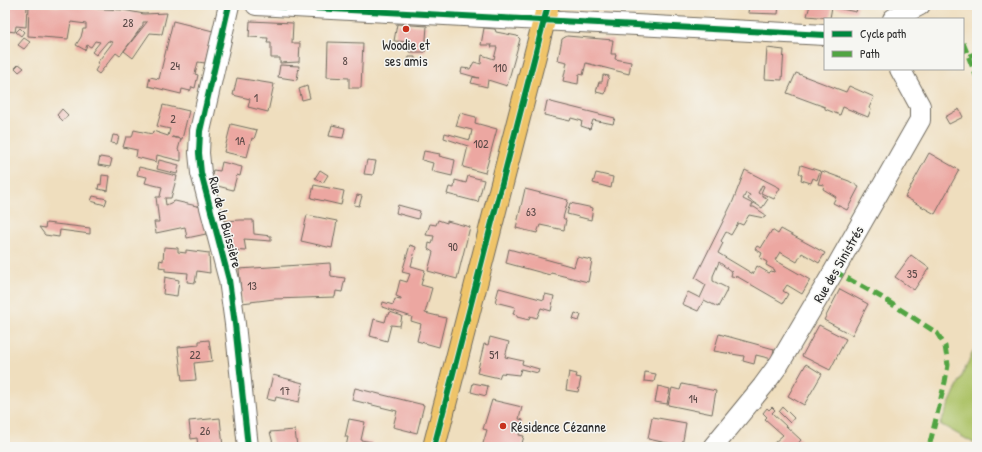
<svg xmlns="http://www.w3.org/2000/svg" width="982" height="452" font-family="'Patrick Hand',sans-serif">
	<style>
		.green { fill: #adc368; stroke: #6c774a }
		.building { fill: #eca7a1 }
		.lines { fill: none; stroke-linecap: round; stroke-linejoin: round }
		.minor-casing { stroke: #706a5e; stroke-width: 22 }
		.major-casing { stroke: #706a5e; stroke-width: 24 }
		.minor { stroke: #fff; stroke-width: 20 }
		.major { stroke: #efc469; stroke-width: 22 }
		.quiet { stroke: #51a443; stroke-width: 5; stroke-dasharray: 10 5; stroke-linecap: butt }
		.cycleway-casing { stroke: #f6f6f2; stroke-width: 8 }
		.cycleway { stroke: #00873e; stroke-width: 6 }
		.poi-dot { fill: #c8321e; stroke: #f6f6f2; stroke-width: 1.5 }
		.labels { text-anchor: middle; dominant-baseline: central; stroke-width: 3; stroke-linejoin: round; paint-order: stroke }
		.number-label { font-size: 12px; fill: #5b4a48 }
		.poi-label { font-size: 14px; fill: #2b2b2b; stroke: #f6f6f2 }
		.street-label { font-size: 14px; fill: #2b2b2b; stroke: #f6f6f2 }
	</style>
	<rect width="100%" height="100%" fill="#f6f6f2"/>
	<filter id="ink" filterUnits="userSpaceOnUse"><feTurbulence type="fractalNoise" baseFrequency=".025" numOctaves="2"/><feDisplacementMap in="SourceGraphic" scale="8" xChannelSelector="R" yChannelSelector="G"/><feConvolveMatrix kernelMatrix="1 2 1 2 8 2 1 2 1" color-interpolation-filters="sRGB"/></filter>
	<filter id="wash" filterUnits="userSpaceOnUse"><feTurbulence type="fractalNoise" baseFrequency=".012" numOctaves="4" result="noise"/><feDisplacementMap in="SourceGraphic" scale="16" xChannelSelector="R" yChannelSelector="G"/><feGaussianBlur stdDeviation="0.9" result="paint"/><feColorMatrix in="noise" values="0 0 0 0 0 0 0 0 0 0 0 0 0 0 0 0 0 1.4 0 .05"/><feComposite in="paint" operator="in"/></filter>
	<g filter="url(#wash)">
		<rect width="100%" height="100%" fill="#efdebe"/>
		<path class="green" d="M977,343V445L940,424Z"/>
		<g id="blocks">
			<g class="building">
				<path d="M5,5H27L26,27L16,26L15,32L8,31V35L5,37Z"/>
				<path d="M29,5L123,10L144,14L167,13L162,34L150,33L133,58L124,51L147,22H143V25L120,56L116,53L99,74L95,71L99,64L97,63L113,42L108,41L96,55L92,52L100,42L95,41L91,47L87,45L85,50L76,45L81,37L83,29H86V24L71,22L68,39L28,36Z"/>
				<path d="M484,5H525L521,9Z"/>
				<path d="M659,5H671V9L659,7Z"/>
				<path d="M749,5H779L778,14L748,13Z"/>
				<path d="M810,5H858L856,12L832,7L830,18L807,16Z"/>
				<path d="M173,21L213,31L205,63L198,62L195,74L198,75L195,88L192,87L190,91L182,89L181,94L148,86L150,77L159,79Z"/>
				<path d="M250,21L293,23L292,43H300L299,62L280,63V58H271V43H267L268,38L249,37Z"/>
				<path d="M397,24L427,26L425,52H409V45H412V42L394,41Z"/>
				<path d="M20,28L24,32L21,36L16,32Z"/>
				<path d="M484,28L495,29L496,32L517,36L520,39L507,86L488,80L487,87L471,83L473,77L479,78L461,73L462,68L470,69L474,62L481,64L482,55L494,59L497,47H491L492,45H481Z"/>
				<path d="M567,36L613,40L611,54H616L615,59L631,62L629,74L586,63L583,75L579,74L578,84L563,81L567,62L558,60L562,39Z"/>
				<path d="M24,38L30,42L24,49L18,45Z"/>
				<path d="M328,42L363,43L361,88H349V78L327,77Z"/>
				<path d="M767,48L784,50L782,80L765,79Z"/>
				<path d="M409,57H415L414,66H407Z"/>
				<path d="M19,64L24,68L19,72L15,68Z"/>
				<path d="M280,65L299,66L297,80L278,77Z"/>
				<path d="M796,73L846,92L849,86L874,97L869,108L871,109L868,117L843,107L840,115L825,109V107L787,93Z"/>
				<path d="M603,75L609,76L605,94L596,92L599,82H602Z"/>
				<path d="M237,78L274,84L268,112L248,107L250,99L233,95Z"/>
				<path d="M307,86L310,98L302,100L299,89Z"/>
				<path d="M547,101L615,118L613,124L593,120L590,129L581,126L582,121L571,118L570,121L544,115Z"/>
				<path d="M163,105L189,111L182,139L172,137L181,139L178,150L181,152V161L157,155L156,162L136,157L137,150L123,147L126,137H132L134,130L152,134L153,131L168,136L170,129L157,126Z"/>
				<path d="M62,109L68,115L63,121L57,115Z"/>
				<path d="M959,109L963,117L949,124L945,117Z"/>
				<path d="M460,113L476,117L475,123L497,129L485,173L463,167L468,146L444,138L445,133L470,140L472,130L456,126Z"/>
				<path d="M231,124L257,130L254,139L252,138L247,157L224,152Z"/>
				<path d="M332,125L345,128L343,138L329,136Z"/>
				<path d="M113,135L119,136L117,144L111,143Z"/>
				<path d="M424,151L440,154L439,156L455,160L452,176L431,171L433,163L422,160Z"/>
				<path d="M929,153L959,170L935,214L905,197Z"/>
				<path d="M100,157L112,159L110,167L98,165Z"/>
				<path d="M159,160L179,165L177,174L157,169Z"/>
				<path d="M367,160L376,161L373,175L364,174Z"/>
				<path d="M222,162L242,167L240,176L237,175L233,190L210,184L213,170L220,171Z"/>
				<path d="M801,165L820,171L817,180L813,178L811,183L801,180L802,175L799,173Z"/>
				<path d="M139,167L177,176L171,198H165L166,205L175,201L201,207L206,234L187,238L185,227L156,233L154,222H159L156,197H160L162,187L145,183L147,177L137,175Z"/>
				<path d="M320,170L328,175L323,183L315,178Z"/>
				<path d="M745,170L780,188L774,199L761,193L764,186L762,185L758,193L768,199L762,208L748,199L750,195L746,193L743,199L753,204L751,207H754L766,215L764,218L749,215L743,225L738,223L731,235L726,232L721,241L723,243L718,253L753,274L757,266L769,273L771,271L774,272L775,270L766,265L767,262L760,258L762,253L755,249L757,246L761,248L772,230L778,234L781,229L825,253L819,263L802,253L797,262L780,252L775,260L810,280L802,294L787,285L783,291L788,294L783,303L738,277L731,276L732,272L719,262L713,276V281L727,288L726,292L718,307L704,300L698,311L682,304L688,292L700,298L706,285L695,278L733,201Z"/>
				<path d="M822,171L849,181L859,187L847,210L833,203L836,197L823,189L824,185L818,184Z"/>
				<path d="M596,173L613,177L611,188L593,183Z"/>
				<path d="M102,175L110,176L108,191L98,189L99,184L101,185Z"/>
				<path d="M468,176L484,180L478,202L447,194L449,187L454,188L455,180L466,183Z"/>
				<path d="M314,185L344,191L341,205L311,198Z"/>
				<path d="M525,189L568,200L563,218L566,220L564,230L540,225L537,233L516,228Z"/>
				<path d="M357,195L362,196L359,206L354,205Z"/>
				<path d="M93,196L107,199L105,205L91,201Z"/>
				<path d="M570,203L593,208L591,220L567,214Z"/>
				<path d="M398,205L420,211L418,219L396,213Z"/>
				<path d="M307,215L337,221L332,248L301,241Z"/>
				<path d="M240,220H253L254,234L271,236V241L244,239L246,251L231,250L225,221Z"/>
				<path d="M438,220L447,223V221L470,227L457,279L428,271L433,252L428,249L429,243L432,244L434,236L426,235L430,224L436,225Z"/>
				<path d="M46,223L90,228V234L60,230L59,237L45,235L39,227L45,228Z"/>
				<path d="M410,245L416,247L411,266L425,270L421,285L432,288L425,313L446,318L439,347L417,341L421,324L411,321L412,317L382,307L383,302L393,305L395,299L401,300V298L396,296L400,280L407,282L410,274L402,272Z"/>
				<path d="M164,247L178,248V252L186,253V250L209,253L210,273L197,271L195,283L187,282L188,273L165,271V268L159,267L160,260L163,261Z"/>
				<path d="M509,249L574,267L577,257L592,260L588,282L551,273L550,275L506,263Z"/>
				<path d="M911,255L929,268L914,290L895,277Z"/>
				<path d="M330,263L331,276L345,278L342,292L336,291L335,297L274,299L242,303L239,269Z"/>
				<path d="M165,277L179,280L177,296L163,294Z"/>
				<path d="M499,288L544,300L545,294L554,296L551,311L541,308L537,318L530,316L529,320L517,317V315L513,314L515,307L495,302Z"/>
				<path d="M840,289L868,304L852,335L824,320Z"/>
				<path d="M390,312L402,316L400,326L391,325L387,341L370,336L374,319L385,322L387,315H389Z"/>
				<path d="M575,313L581,315L579,321L573,319Z"/>
				<path d="M819,325L846,339L830,370L802,356Z"/>
				<path d="M719,334L774,349L772,359L756,355L754,364L743,361L744,356L714,351Z"/>
				<path d="M490,337L509,342L505,357L523,361L522,364L539,369L538,373L521,369L519,375L501,373L499,378L477,373L484,344L488,345Z"/>
				<path d="M209,340L212,361L194,363L196,380L182,381L178,347L199,345V341Z"/>
				<path d="M806,364L822,374L804,405L788,396Z"/>
				<path d="M569,372L577,374L576,377L581,378L578,392L566,390Z"/>
				<path d="M645,372L656,374L654,382L644,381Z"/>
				<path d="M273,375L303,383L299,402L276,397L275,401L267,399Z"/>
				<path d="M473,383L488,386L486,396L471,392Z"/>
				<path d="M682,384L716,391L712,414L668,405L672,388L680,390Z"/>
				<path d="M658,386L670,389L667,404L655,402Z"/>
				<path d="M355,388L424,405L417,433L393,427L397,411L352,400Z"/>
				<path d="M492,400L522,407L519,419L523,420L519,435L524,436L521,447H482L487,430L483,429Z"/>
				<path d="M772,407L775,410L772,413L801,440L795,447L791,445L789,447H778L774,443L783,435L765,419L767,417L763,413L767,408L769,410Z"/>
				<path d="M783,407L794,418L790,423L779,412Z"/>
				<path d="M652,417L686,423L682,446L648,439Z"/>
				<path d="M220,418L223,447H198L197,438L191,439L189,421Z"/>
				<path d="M349,419L365,422L361,440L372,442L371,447H346L348,437H345Z"/>
				<path d="M295,430L297,447H274L270,432Z"/>
			</g>
		</g>
	</g>
	<g filter="url(#ink)">
		<use href="#blocks" fill-opacity="0" stroke="#706a5e" stroke-width="1"/>
		<g class="lines">
			<g class="minor-casing">
				<g id="minor">
					<path d="M229,5L200,131L199,153L201,173L229,280L235,324L248,447"/>
					<path d="M256,5L825,35"/>
					<path d="M893,19L920,5"/>
					<path d="M713,447L763,386L779,364L834,271L920,120V106L900,69"/>
				</g>
			</g>
			<g class="major-casing">
				<path id="major" d="M434,447L548,5"/>
			</g>
			<use href="#minor" class="minor"/>
			<use href="#major" class="major"/>
			<g class="quiet">
				<path d="M963,43L977,78"/>
				<path d="M969,56L977,53"/>
				<path d="M834,271L881,297L937,333L945,346L948,365L945,382L929,447"/>
			</g>
			<g class="cycleway-casing">
				<g id="cycleway">
					<path d="M229,5L200,131L199,153L201,173L229,280L235,324L248,447"/>
					<path d="M256,5L825,35"/>
					<path d="M434,447L548,5"/>
				</g>
			</g>
			<use href="#cycleway" class="cycleway"/>
		</g>
	</g>
	<g class="poi-dot">
		<circle cx="406" cy="29" r="4"/>
		<circle cx="503" cy="426" r="4"/>
	</g>
	<g class="labels">
		<g class="number-label">
			<text x="128" y="22">28</text>
			<text x="345" y="60">8</text>
			<text x="175" y="65">24</text>
			<text x="500" y="67">110</text>
			<text x="256" y="97">1</text>
			<text x="173" y="118">2</text>
			<text x="240" y="140">1A</text>
			<text x="481" y="143">102</text>
			<text x="531" y="211">63</text>
			<text x="453" y="246">90</text>
			<text x="912" y="273">35</text>
			<text x="252" y="285">13</text>
			<text x="195" y="354">22</text>
			<text x="494" y="354">51</text>
			<text x="285" y="390">17</text>
			<text x="693" y="398">14</text>
			<text x="205" y="430">26</text>
		</g>
		<g class="poi-label">
			<text x="406" y="44">Woodie et<tspan x="406" dy="16">ses amis</tspan></text>
			<text x="511" y="426" text-anchor="start">Résidence Cézanne</text>
		</g>
		<g class="street-label">
			<text transform="translate(226 222) rotate(75)">Rue de la Buissière</text>
			<text transform="translate(838 264) rotate(-60)">Rue des Sinistrés</text>
		</g>
	</g>
	<rect width="982" height="452" fill="none" stroke="#f6f6f2" stroke-width="20"/>
	<rect x="824" y="18" width="140" height="52" fill="#f6f6f2" stroke="#a5a5a2"/>
	<rect x="832" y="31" width="20" height="6" fill="#00873e" stroke="#a5a5a2"/>
	<text x="860" y="38" font-size="12" fill="#2b2b2b">Cycle path</text>
	<rect x="832" y="51" width="20" height="6" fill="#51a443" stroke="#a5a5a2"/>
	<text x="860" y="58" font-size="12" fill="#2b2b2b">Path</text>
</svg>
